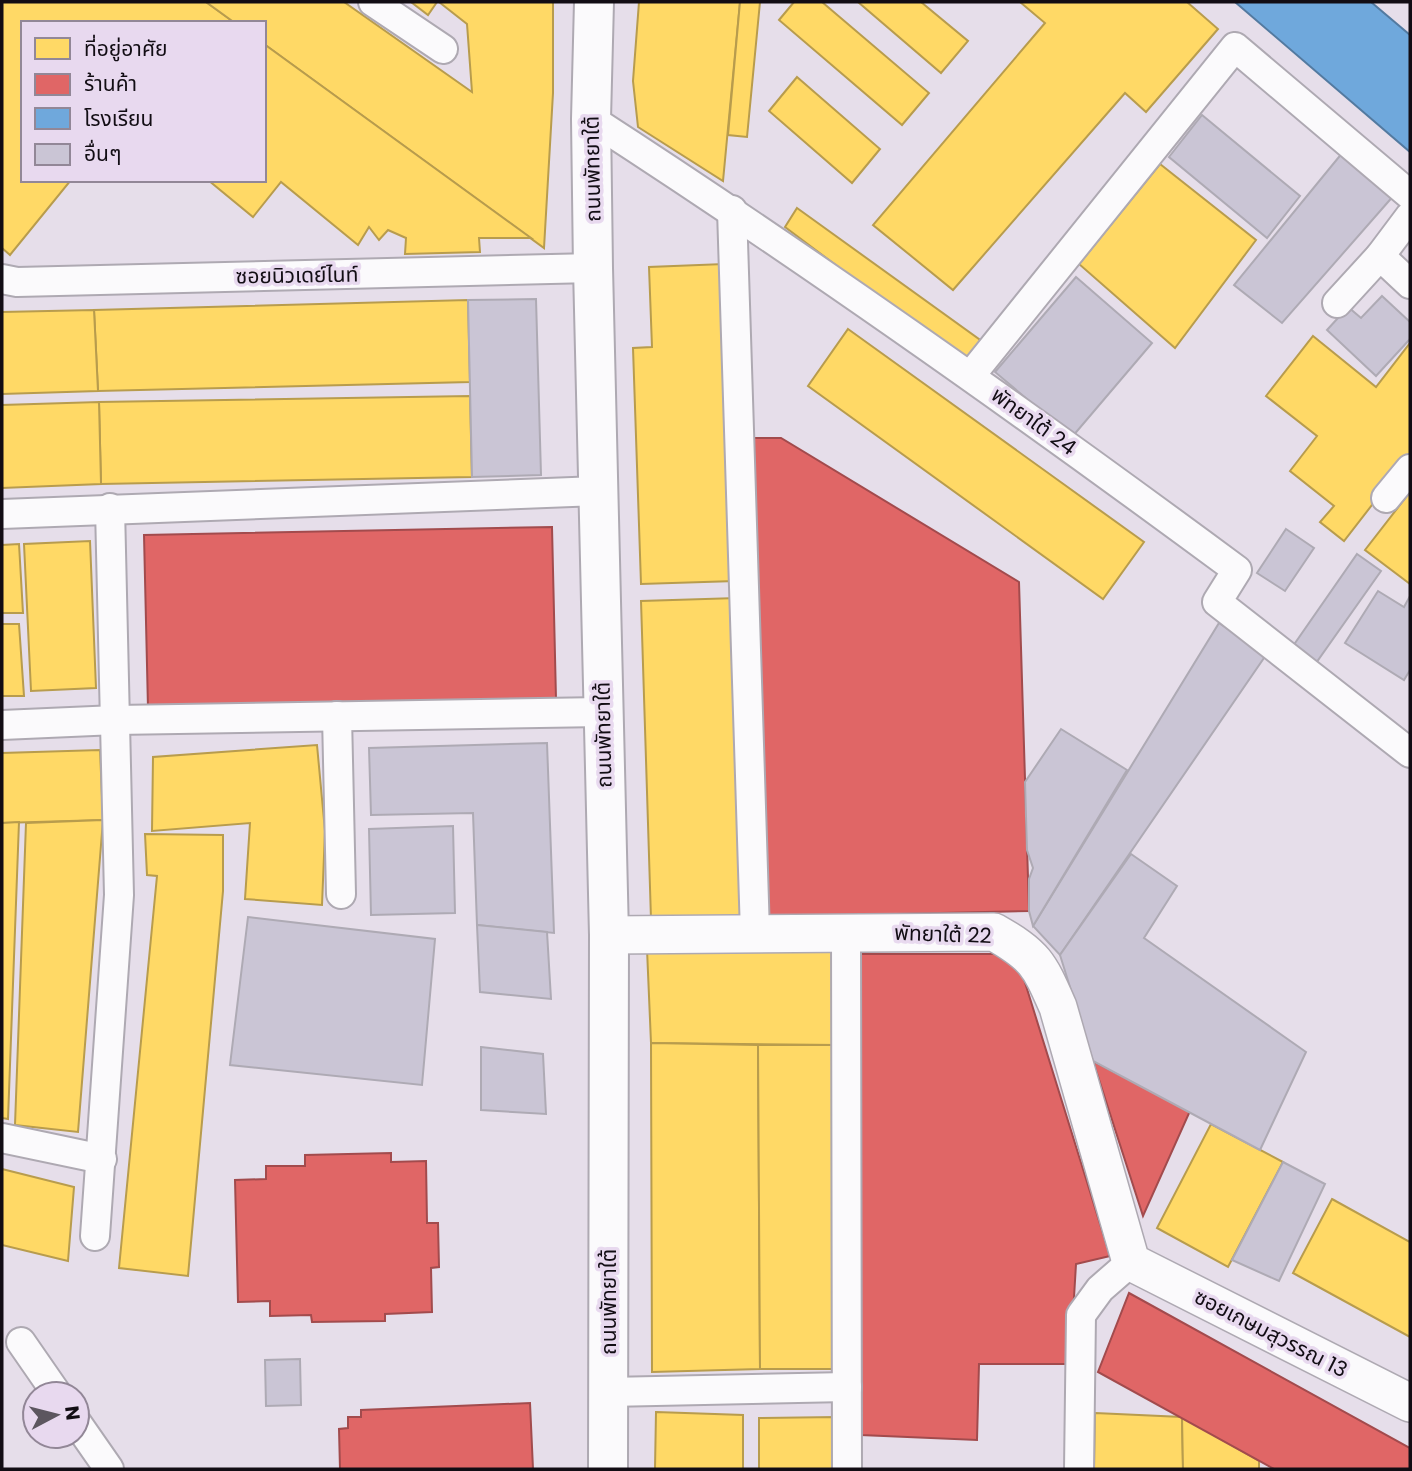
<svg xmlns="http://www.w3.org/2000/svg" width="1412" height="1471" font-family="Poppins,'Noto Sans Thai',sans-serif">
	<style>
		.homes { fill: #ffd966; stroke: #b89c4d; stroke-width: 2 }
		.shops { fill: #e06666; stroke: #a24b4d; stroke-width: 2 }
		.schools { fill: #6fa8dc; stroke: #537aa0; stroke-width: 2 }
		.building { fill: #cac5d5; stroke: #aeaab4; stroke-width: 2 }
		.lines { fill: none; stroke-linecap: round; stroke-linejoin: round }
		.minor-casing { stroke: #aea9b2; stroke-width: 32 }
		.tertiary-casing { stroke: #aea9b2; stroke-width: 40 }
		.secondary-casing { stroke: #aea9b2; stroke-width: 42 }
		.minor { stroke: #fbfafc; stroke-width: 28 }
		.tertiary { stroke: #fbfafc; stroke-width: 37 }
		.secondary { stroke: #fbfafc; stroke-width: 38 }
		.labels { text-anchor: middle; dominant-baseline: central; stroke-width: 7; stroke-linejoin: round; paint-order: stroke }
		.street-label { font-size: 21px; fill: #120d14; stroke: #e8d9ef }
	</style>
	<rect width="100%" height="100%" fill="#e6deea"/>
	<g class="homes">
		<path d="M2,2H206L235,23H23V180H71L10,255L2,248Z"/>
		<path d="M206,2H344L472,92L467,24L439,2H553V93L544,248L264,44V23H235Z"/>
		<path d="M411,2H437L428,15Z"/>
		<path d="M639,2H740L723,181L638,127L633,81Z"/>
		<path d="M740,2H760L747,137L728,135Z"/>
		<path d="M794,2H822L929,93L902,125L779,20Z"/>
		<path d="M858,2H921L968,41L941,73Z"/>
		<path d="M1020,2H1187L1218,29L1146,112L1125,93L953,290L873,225L1045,23Z"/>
		<path d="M264,44L531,238H479L480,252L405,254L406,238L388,230L379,240L369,227L358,245L281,182L253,217L208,180H264Z"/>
		<path d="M797,77L880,149L852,183L769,111Z"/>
		<path d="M1160,164L1256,240L1175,348L1079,264Z"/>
		<path d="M797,208L983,342L966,363L785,227Z"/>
		<path d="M724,264L735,581L641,584L633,348L652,347L649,267Z"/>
		<path d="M468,300L470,382L98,391L94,310Z"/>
		<path d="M94,310L98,391L2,394V312Z"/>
		<path d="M848,329L1144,542L1103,599L808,386Z"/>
		<path d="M1313,336L1376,387L1410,343V456L1344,541L1320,522L1334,506L1290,471L1317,436L1266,396Z"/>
		<path d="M470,396L472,477L101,484L99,402Z"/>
		<path d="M99,402L101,484L2,488V405Z"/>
		<path d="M1410,492V584L1365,550Z"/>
		<path d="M90,541L96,688L31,691L24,544Z"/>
		<path d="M19,544L23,613H2V545Z"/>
		<path d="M737,598L747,916L651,919L641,601Z"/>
		<path d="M2,624H19L24,696H2Z"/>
		<path d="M317,745L325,831L322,905L245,899L250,823L152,831L153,757Z"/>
		<path d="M100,750L103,820L2,823V753Z"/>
		<path d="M103,820L78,1132L15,1125L26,823Z"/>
		<path d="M19,822L8,1119L2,1118V823Z"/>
		<path d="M145,834L223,835V891L188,1276L119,1268L157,876L147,875Z"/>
		<path d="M647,949H837L838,1045L651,1043Z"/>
		<path d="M651,1043L758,1045L760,1369L652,1372Z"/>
		<path d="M758,1045H838L837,1369H760Z"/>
		<path d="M1211,1124L1283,1162L1228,1267L1157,1228Z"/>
		<path d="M2,1169L74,1187L68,1261L2,1245Z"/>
		<path d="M1332,1199L1410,1242V1337L1293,1273Z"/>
		<path d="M656,1412L743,1415V1469H655Z"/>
		<path d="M1095,1413L1182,1417L1183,1469H1094Z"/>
		<path d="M836,1417V1469H759V1418Z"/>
		<path d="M1182,1417L1259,1461V1469H1183Z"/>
	</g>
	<g class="shops">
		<path d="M754,438H781L1019,582L1029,911L763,917Z"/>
		<path d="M552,527L556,699L148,708L144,535Z"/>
		<path d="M858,954H1000L1023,976L1110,1256L1076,1264L1070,1364H979L977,1440L861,1435Z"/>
		<path d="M1093,1061L1190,1111L1143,1216Z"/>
		<path d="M391,1153V1162L426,1161L427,1223H438L439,1267L431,1268L432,1312L385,1314V1321L312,1322L311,1315L270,1316V1301L238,1302L235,1180L266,1179V1166H305V1155Z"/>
		<path d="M1129,1293L1410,1448V1469H1274L1098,1372Z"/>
		<path d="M530,1403L533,1469H340L339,1429L348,1428V1417H361V1410Z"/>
	</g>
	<path class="schools" d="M1235,2H1371L1410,35V152Z"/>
	<g class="building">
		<path d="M1202,115L1300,196L1267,238L1169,157Z"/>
		<path d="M1343,152L1395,194L1282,323L1234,285Z"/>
		<path d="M1076,277L1152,343L1072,437L995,372Z"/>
		<path d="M1382,296L1410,322V339L1376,376L1327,330L1348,307L1361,318Z"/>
		<path d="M536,299L541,475L472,477L468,300Z"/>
		<path d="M1286,529L1314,548L1285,591L1257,573Z"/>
		<path d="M1357,554L1381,571L1316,663L1293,646Z"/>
		<path d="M1378,591L1404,607L1410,596V670L1404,680L1345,643Z"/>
		<path d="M1219,623L1266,655L1060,955L1033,926Z"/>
		<path d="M1061,729L1127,770L1033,926L1029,911V879L1033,868L1027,850L1025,782Z"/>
		<path d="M547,743L554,933L477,925L473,813L371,815L369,748Z"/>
		<path d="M453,826L455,913L371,915L369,829Z"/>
		<path d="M1131,854L1177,886L1144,938L1306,1052L1260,1150L1093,1061L1060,955Z"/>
		<path d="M248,917L435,939L422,1085L230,1065Z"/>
		<path d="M477,925L547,932L551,999L480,992Z"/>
		<path d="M481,1047L543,1054L546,1114L481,1110Z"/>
		<path d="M1283,1162L1325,1184L1279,1281L1232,1260Z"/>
		<path d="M300,1359L301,1405L266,1406L265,1360Z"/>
	</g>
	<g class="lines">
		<g class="minor-casing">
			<g id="minor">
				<path d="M373,2L443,49"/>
				<path d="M591,119C812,262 1026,414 1237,570L1217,602L1410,753"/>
				<path d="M732,210L755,933"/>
				<path d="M1380,256L1410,284"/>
				<path d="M2,279L17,282L593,268"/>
				<path d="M1337,303L1380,256L1410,216"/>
				<path d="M971,375L1235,47L1410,195"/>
				<path d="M1386,498L1410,469"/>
				<path d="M2,514L598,491"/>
				<path d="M337,716L341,894"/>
				<path d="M2,725L116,720L603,712"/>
				<path d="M846,933L847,1469"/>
				<path d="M2,1138L102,1159"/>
				<path d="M95,1236L119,895L110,508"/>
				<path d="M21,1342L57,1394"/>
				<path d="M608,1392L847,1387"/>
				<path d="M77,1423L109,1469"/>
				<path d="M1079,1469L1081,1315L1100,1289L1131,1262"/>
			</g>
		</g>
		<g class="tertiary-casing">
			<path id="tertiary" d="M609,935L994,932C1036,956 1039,964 1058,1007L1131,1262L1410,1403"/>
		</g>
		<g class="secondary-casing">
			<path id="secondary" d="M594,2L591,119L593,268L609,935L608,1469"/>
		</g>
		<use href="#minor" class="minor"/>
		<use href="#tertiary" class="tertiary"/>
		<use href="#secondary" class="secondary"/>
	</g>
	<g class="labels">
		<g class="street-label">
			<text transform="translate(592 169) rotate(-91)">ถนนพัทยาใต้</text>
			<text transform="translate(297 275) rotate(-1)">ซอยนิวเดย์ไนท์</text>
			<text transform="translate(1034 421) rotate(36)">พัทยาใต้ 24</text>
			<text transform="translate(603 735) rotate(-91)">ถนนพัทยาใต้</text>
			<text transform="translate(943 934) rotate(2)">พัทยาใต้ 22</text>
			<text transform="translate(608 1302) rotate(-90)">ถนนพัทยาใต้</text>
			<text transform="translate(1271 1333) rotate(27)">ซอยเกษมสุวรรณ 13</text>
		</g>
	</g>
	<rect width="1412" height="1471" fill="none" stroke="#120d14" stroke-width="7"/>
	<rect x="21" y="21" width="245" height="161" fill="#e8d9ef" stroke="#928797" stroke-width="2"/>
	<rect x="35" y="38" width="35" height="21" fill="#ffd966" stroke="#928797" stroke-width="2"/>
	<text x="84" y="56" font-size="21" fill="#120d14">ที่อยู่อาศัย</text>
	<rect x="35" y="74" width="35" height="21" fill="#e06666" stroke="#928797" stroke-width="2"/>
	<text x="84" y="91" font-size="21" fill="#120d14">ร้านค้า</text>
	<rect x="35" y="108" width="35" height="21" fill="#6fa8dc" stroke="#928797" stroke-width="2"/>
	<text x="84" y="126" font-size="21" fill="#120d14">โรงเรียน</text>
	<rect x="35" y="144" width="35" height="21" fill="#cac5d5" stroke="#928797" stroke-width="2"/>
	<text x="84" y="161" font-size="21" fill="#120d14">อื่นๆ</text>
	<g transform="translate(56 1415) rotate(83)"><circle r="33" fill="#e8d9ef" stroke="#928797" stroke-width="2"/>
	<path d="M0-5L12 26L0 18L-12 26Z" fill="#5c565f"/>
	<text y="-10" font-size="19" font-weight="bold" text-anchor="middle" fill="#120d14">N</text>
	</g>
</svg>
